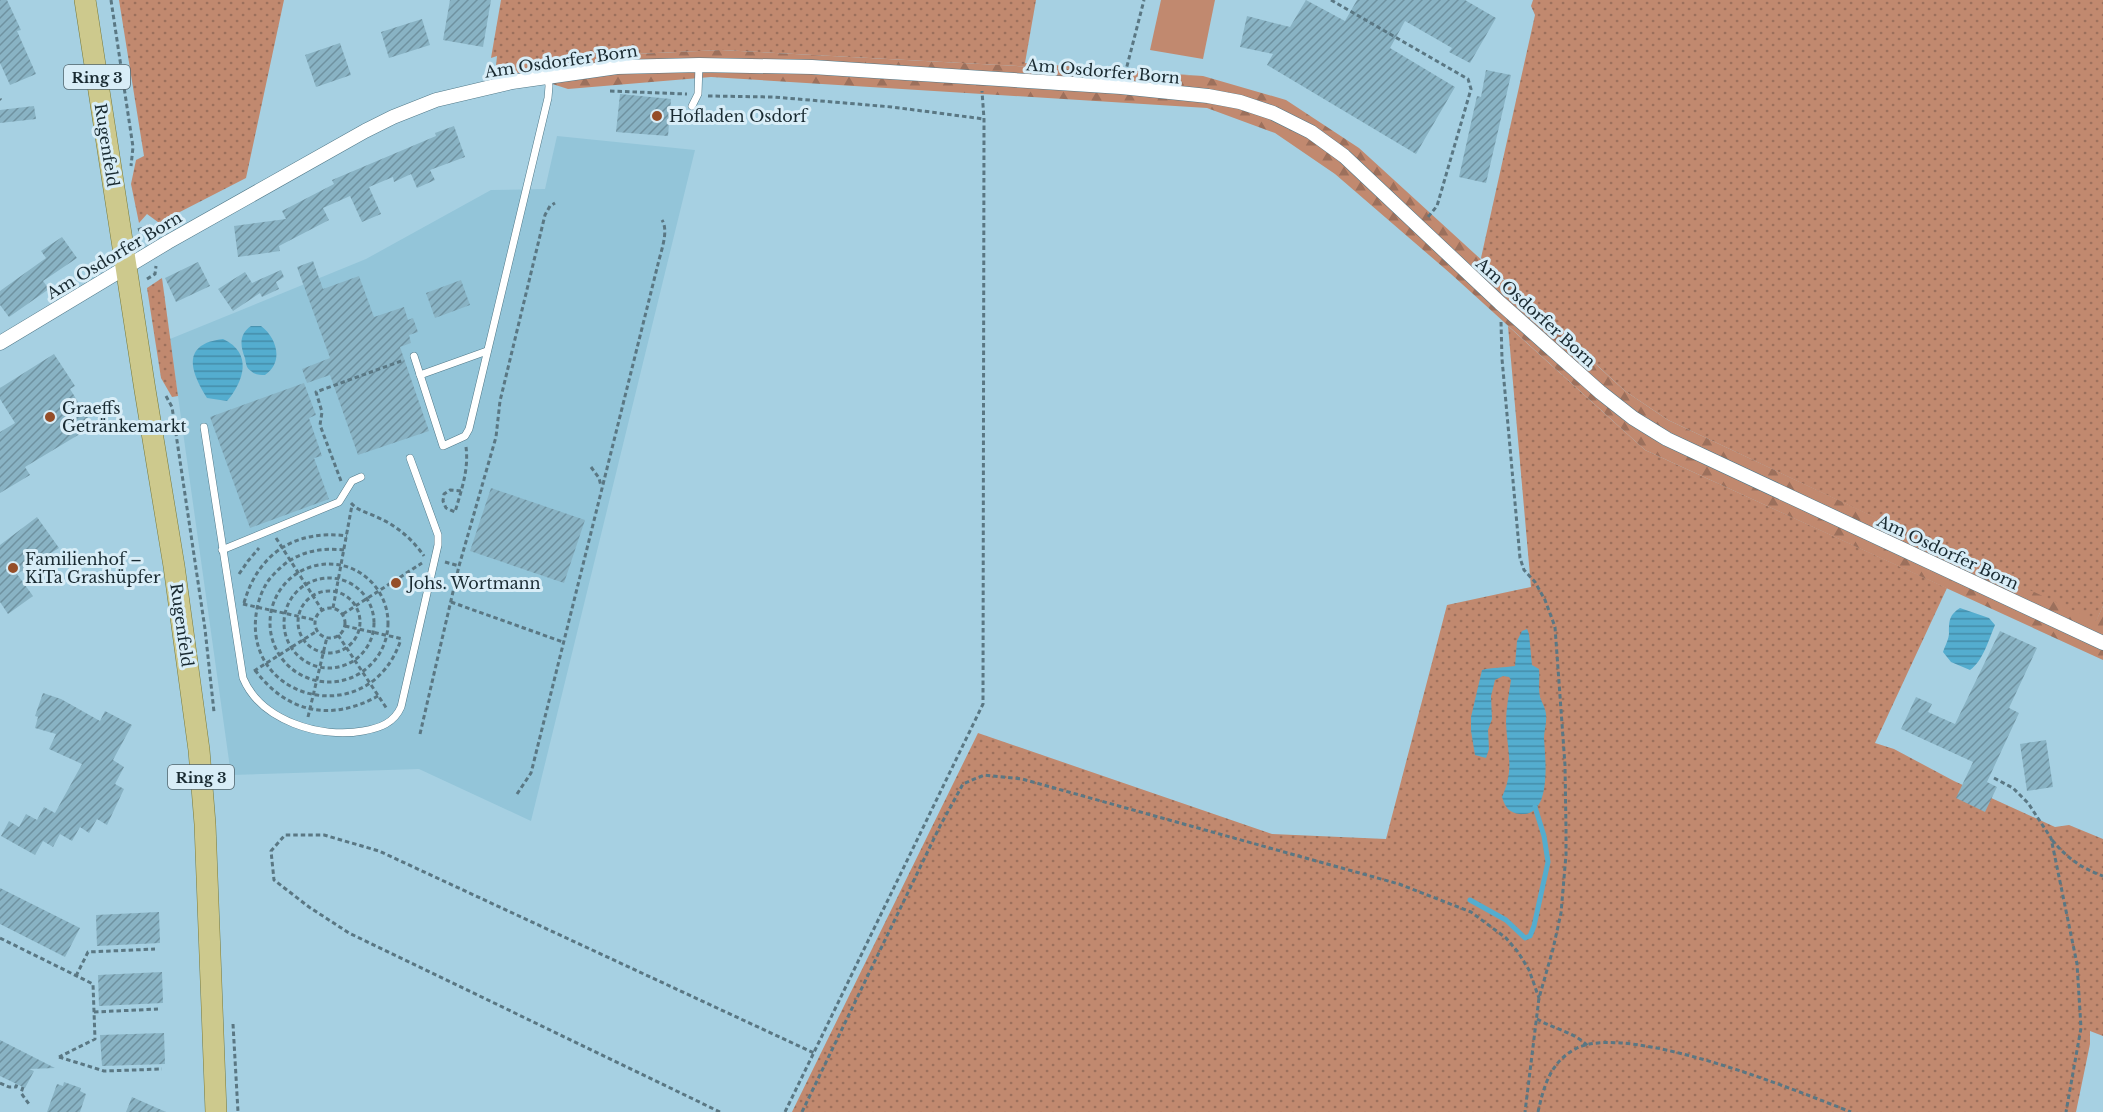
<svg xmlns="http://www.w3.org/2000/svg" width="2103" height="1112" font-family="'Libre Baskerville',serif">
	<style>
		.built { fill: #93c5d9 }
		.grass { fill: url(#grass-dots) }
		.forest { fill: url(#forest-firs) }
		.pitch { fill: #c1896f }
		.water { fill: url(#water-rules) }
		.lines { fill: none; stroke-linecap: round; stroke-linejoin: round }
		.stream { stroke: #54adcf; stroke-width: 5 }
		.building { fill: url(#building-hatch) }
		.service-casing { stroke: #507888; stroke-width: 8 }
		.minor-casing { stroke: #507888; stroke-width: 15 }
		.primary-casing { stroke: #787a3b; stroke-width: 22 }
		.path { stroke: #5a7783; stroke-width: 3; stroke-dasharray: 4.5 3; stroke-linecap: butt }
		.service { stroke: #fff; stroke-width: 7 }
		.minor { stroke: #fff; stroke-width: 14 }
		.primary { stroke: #cdc98d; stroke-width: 21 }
		.poi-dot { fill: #954e29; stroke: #d8edf7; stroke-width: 2 }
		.labels { text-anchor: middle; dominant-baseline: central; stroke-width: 6; stroke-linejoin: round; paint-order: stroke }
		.shield { fill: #d8edf7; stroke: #52646c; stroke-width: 1.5 }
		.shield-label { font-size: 15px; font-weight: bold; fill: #192a31 }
		.street-label { font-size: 16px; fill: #192a31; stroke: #d8edf7 }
		.poi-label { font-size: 16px; fill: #192a31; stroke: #d8edf7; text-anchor: start }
	</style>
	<defs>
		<pattern id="grass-dots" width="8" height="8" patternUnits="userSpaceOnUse" patternTransform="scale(1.5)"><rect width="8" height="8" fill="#c1896f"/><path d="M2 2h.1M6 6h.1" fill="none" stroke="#9c705c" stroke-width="1.8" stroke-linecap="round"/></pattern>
		<pattern id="forest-firs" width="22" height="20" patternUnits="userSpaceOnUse" patternTransform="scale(1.5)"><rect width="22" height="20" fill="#c1896f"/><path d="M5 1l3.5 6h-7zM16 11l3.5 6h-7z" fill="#9c705c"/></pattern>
		<pattern id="water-rules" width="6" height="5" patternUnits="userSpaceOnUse" patternTransform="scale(1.5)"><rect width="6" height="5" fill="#54adcf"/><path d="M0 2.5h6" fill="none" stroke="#458da9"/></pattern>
		<pattern id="building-hatch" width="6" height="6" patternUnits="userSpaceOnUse" patternTransform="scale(1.5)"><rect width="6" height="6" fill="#89b3c4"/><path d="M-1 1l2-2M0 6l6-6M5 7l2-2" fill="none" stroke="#6f92a0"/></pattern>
	</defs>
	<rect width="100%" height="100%" fill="#a6d0e2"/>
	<path class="built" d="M557,136L695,150L531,821L419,769L231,775L170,339L366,259L491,190L545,189Z"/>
	<g class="grass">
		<path d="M119,0H284L246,178L172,216L174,220L162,225L147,214L139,223L131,184L136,160L144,156Z"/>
		<path d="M501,0H1036L1025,63L1203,76L721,50L613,55L496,66L497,56L491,58Z"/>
		<path d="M1533,0H2103V606L2096,622L1668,420L1625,391L1481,258L1535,15L1531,6Z"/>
		<path d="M162,278L178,396L172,397L161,378L147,288Z"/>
		<path d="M1508,326L1645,450L1947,588L1875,743L1894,749L1954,781L2055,827L2069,825L2103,839V1036L2090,1031V1044L2076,1112H792L978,733L1272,834L1386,839L1447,605L1531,587Z"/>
	</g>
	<path class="forest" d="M721,50L1203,76L1286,100L1359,148L1625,391L1668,420L2096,621L2103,606V660L1645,450L1451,274L1335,174L1275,133L1207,108L711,77L568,89L496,66L613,55Z"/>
	<path class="pitch" d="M1161,0H1215L1203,59L1150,50Z"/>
	<g class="water">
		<path d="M251,326H261C277,338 284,362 265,375C260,375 255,375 251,371C246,368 246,363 245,358C240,346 239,334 251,326Z"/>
		<path d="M223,339C253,353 244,381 227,401L207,398C190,371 181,344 223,339Z"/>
		<path d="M1960,608L1989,618L1995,625C1989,639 1983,661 1970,670L1951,662L1943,652C1945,646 1949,639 1949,633C1949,621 1949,615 1960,608Z"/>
		<path d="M1527,629L1529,634L1532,665L1539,669C1540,679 1538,688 1540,697C1542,703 1546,709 1546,715C1547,723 1544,731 1544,738C1545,757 1553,817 1520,814C1509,813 1505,807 1502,797C1515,769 1507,751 1506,722C1506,708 1509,694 1511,680L1509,677L1503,676L1495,680L1491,696L1492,719L1488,730L1489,749L1486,758L1475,755L1471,731V717L1482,670C1492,667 1504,668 1515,666L1517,641L1522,631Z"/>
	</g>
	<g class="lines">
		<path class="stream" d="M1470,900L1506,920L1525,938L1530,936L1534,926L1548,862L1544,836L1535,807"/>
	</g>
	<g class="building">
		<path d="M0,0H7L21,30L17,31L36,74L10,85L0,63Z"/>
		<path d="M450,0H491L483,47L443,40Z"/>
		<path d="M1306,0L1345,21L1357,0H1465L1496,18L1470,63L1449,52L1452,48L1405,21L1390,48L1455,87L1416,154L1267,65L1273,54L1240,47L1247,16L1290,27Z"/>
		<path d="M422,19L430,45L389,58L381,32Z"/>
		<path d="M340,43L351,75L316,87L305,55Z"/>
		<path d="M1486,70L1511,75L1486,183L1459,177L1477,96L1481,97Z"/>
		<path d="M620,94L671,99L668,136L616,132Z"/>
		<path d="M34,106L36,119L0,123V110Z"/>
		<path d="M454,126L465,157L430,170L435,180L417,188L411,174L394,182L393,177L369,187L381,214L362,222L350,196L323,208L329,220L279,246L280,251L238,257L234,226L286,219L282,211L334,184L332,180L436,136L435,133Z"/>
		<path d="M62,237L77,258L43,281L49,289L9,317L0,305V291L46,258L41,251Z"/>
		<path d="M313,261L323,289L359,276L374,317L404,307L408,320L413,318L418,332L409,335L411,343L400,347L429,431L358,455L330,375L307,383L302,369L330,358L297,267Z"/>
		<path d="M198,262L210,286L176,302L165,278Z"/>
		<path d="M281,270L284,277L276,282L279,289L262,297L260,293L233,311L218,289L245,272L252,283Z"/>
		<path d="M461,280L470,305L435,318L426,293Z"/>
		<path d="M54,354L75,386L70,389L93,426L25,467L30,475L0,493V432L15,423L0,399V388Z"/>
		<path d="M304,383L316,415L309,418L322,456L314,458L329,499L250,528L210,417Z"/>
		<path d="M491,488L585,520L564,583L470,551Z"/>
		<path d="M37,517L59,548L17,574L33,596L8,614L0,602V545Z"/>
		<path d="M2000,631L2037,648L2009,708L2019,713L1987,782L1997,787L1985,812L1956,798L1973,762L1901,729L1916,697L1932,704L1928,712L1955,724Z"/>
		<path d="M43,693L61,699L100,721L105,711L132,725L113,760L124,767L115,784L124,789L107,825L97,819L89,833L80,827L72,841L60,834L53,847L43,841L35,855L1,836L9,821L19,827L26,814L37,820L44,807L55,813L82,764L49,749L56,734L35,728L38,717L35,716Z"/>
		<path d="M2046,740L2053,787L2027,791L2020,744Z"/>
		<path d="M0,888L80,928L65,957L0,924Z"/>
		<path d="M159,912L160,943L97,946L96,915Z"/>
		<path d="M162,972L163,1003L99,1006L98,975Z"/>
		<path d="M164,1033L165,1064L102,1066L100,1035Z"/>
		<path d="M0,1040L55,1068L29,1069L34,1071L25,1088L0,1076Z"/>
		<path d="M64,1082L81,1088L80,1091L86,1094L80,1112H47L57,1084L63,1086Z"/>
		<path d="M132,1097L166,1112H126Z"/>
	</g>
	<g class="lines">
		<g class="service-casing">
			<g id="service">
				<path d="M692,106L698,94L699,65"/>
				<path d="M414,356L443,446L465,436L469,429L548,98L549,86L548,77"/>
				<path d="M420,375L487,351"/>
				<path d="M204,427L243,678C261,721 321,739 363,731C380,728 394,723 401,707L438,545V535L410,458"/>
				<path d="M222,550L339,502L352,481L361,477"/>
			</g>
		</g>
		<g class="minor-casing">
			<path id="minor" d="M0,343L168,242L365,131L393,117L436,100L512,82L617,67L699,65L812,67L1121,87L1208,96L1240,102L1273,113L1311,132L1344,156L1500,303L1600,392L1633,418L1667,439L2103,643"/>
		</g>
		<g class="primary-casing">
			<path id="primary" d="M85,0L145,390L174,566L199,750L205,824L216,1112"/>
		</g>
		<g class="path">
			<path d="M111,0L133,147L131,166"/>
			<path d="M1331,0L1468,79L1471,89L1437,206L1428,217"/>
			<path d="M1125,74L1144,0"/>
			<path d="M610,91L687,94"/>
			<path d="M708,96L773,97L892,107L984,119"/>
			<path d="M0,99L1,100"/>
			<path d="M669,118L682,109"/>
			<path d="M138,230L151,225L152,234"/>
			<path d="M147,279L155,274L156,266"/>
			<path d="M1501,322L1502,359L1520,558L1524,570L1535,582L1545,600L1555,627L1565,765L1566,829V855L1561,913L1553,949L1539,998L1525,1112"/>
			<path d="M166,396L172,407L205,629L214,712"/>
			<path d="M591,467L599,478L601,486"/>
			<path d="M341,481L320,425L322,412L316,392L404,360"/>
			<path d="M461,491L450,490L444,494L443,501L446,508L455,512C461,491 469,470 466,447"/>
			<path d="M351,503C359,512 370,513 381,519C398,527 413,540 424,556"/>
			<path d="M276,538L322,610"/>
			<path d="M344,550C317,547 293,553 274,574C263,585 258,600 256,615C245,703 372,731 401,639"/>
			<path d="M445,562L459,566"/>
			<circle cx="329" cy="623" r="59"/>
			<path d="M239,574L248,561L259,548"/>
			<circle cx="329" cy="623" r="45"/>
			<circle cx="329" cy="622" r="31"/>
			<path d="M451,602L563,642"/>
			<path d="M244,603C258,553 296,529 347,536"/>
			<path d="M243,604L315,620"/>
			<path d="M333,608L352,505"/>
			<circle cx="330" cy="623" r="15"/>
			<path d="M343,614L422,563"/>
			<path d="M345,626L403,639"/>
			<path d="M338,635L387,709"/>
			<path d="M255,670C287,713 331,722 378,696"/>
			<path d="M254,671L317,631"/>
			<path d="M308,717L327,637"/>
			<path d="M420,734L459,566L496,437L500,401L545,215L550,206L555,203"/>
			<path d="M1994,778L2013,788L2028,803L2051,838L2077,964L2081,1028L2066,1112"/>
			<path d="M517,794L531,773L658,264C661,251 669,231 662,220"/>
			<path d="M2052,840C2067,858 2081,868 2103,876"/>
			<path d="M0,938L93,984L95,1039L59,1057"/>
			<path d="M76,976L88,952L155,949"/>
			<path d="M94,1012L158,1009"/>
			<path d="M1537,1019C1554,1029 1574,1032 1588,1046"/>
			<path d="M233,1024L238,1112"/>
			<path d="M59,1057L104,1071L162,1069"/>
			<path d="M0,1083L9,1087H16L17,1084"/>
			<path d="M23,1087L21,1093L29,1104"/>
			<path d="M720,1112L349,933L309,907L274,880L271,851L285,835H324L379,851L814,1053"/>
			<path d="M785,1112L983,704L984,119L982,91"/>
			<path d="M802,1112L940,826L963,784L984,775L1022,779L1399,884L1471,912L1506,938L1518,952L1529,970L1539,998"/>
			<path d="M1538,1112C1544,1085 1551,1061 1577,1048C1631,1023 1795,1090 1851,1112"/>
		</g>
		<use href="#service" class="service"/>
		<use href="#minor" class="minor"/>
		<use href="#primary" class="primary"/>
	</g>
	<g class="poi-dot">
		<circle cx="657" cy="116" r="6"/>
		<circle cx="50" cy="417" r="6"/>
		<circle cx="13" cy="568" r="6"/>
		<circle cx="396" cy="583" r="6"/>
	</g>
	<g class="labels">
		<g class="shield">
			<rect x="64" y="65" width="66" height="24" rx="4.5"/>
			<rect x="168" y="765" width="66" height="24" rx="4.5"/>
		</g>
		<g class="shield-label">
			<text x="97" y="77">Ring 3</text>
			<text x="201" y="777">Ring 3</text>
		</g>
		<g class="street-label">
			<text transform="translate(561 61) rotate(-8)">Am Osdorfer Born</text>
			<text transform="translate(1103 71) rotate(5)">Am Osdorfer Born</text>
			<text transform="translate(107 145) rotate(81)">Rugenfeld</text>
			<text transform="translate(114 255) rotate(-31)">Am Osdorfer Born</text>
			<text transform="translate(1536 312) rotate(42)">Am Osdorfer Born</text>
			<text transform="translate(1948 552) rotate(25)">Am Osdorfer Born</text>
			<text transform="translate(182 625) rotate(82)">Rugenfeld</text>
		</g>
		<g class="poi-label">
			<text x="669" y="116">Hofladen Osdorf</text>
			<text x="62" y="408">Graeffs<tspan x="62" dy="18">Getränkemarkt</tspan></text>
			<text x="25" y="559">Familienhof –<tspan x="25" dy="18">KiTa Grashüpfer</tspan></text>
			<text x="408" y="583">Johs. Wortmann</text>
		</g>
	</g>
</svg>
